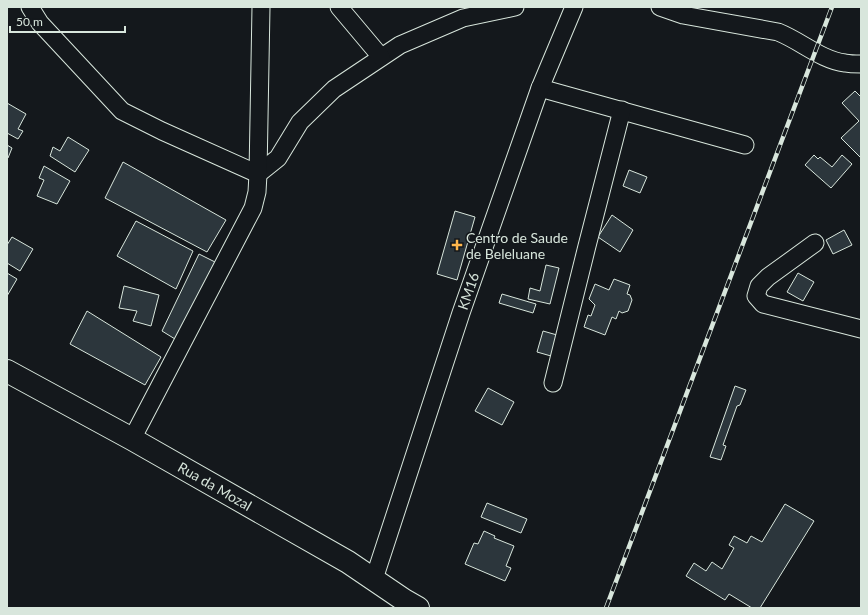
<svg xmlns="http://www.w3.org/2000/svg" width="868" height="615" font-family="Lato,sans-serif">
	<style>
		.building { fill: #2c363c; stroke: #d8e6dc }
		.lines { fill: none; stroke-linecap: round; stroke-linejoin: round }
		.minor-casing { stroke: #d8e6dc; stroke-width: 19 }
		.major-casing { stroke: #d8e6dc; stroke-width: 24 }
		.minor { stroke: #14181c; stroke-width: 17 }
		.major { stroke: #14181c; stroke-width: 22 }
		.rail-casing { stroke: #d8e6dc; stroke-width: 4.5 }
		.rail { stroke: #14181c; stroke-width: 3; stroke-dasharray: 9; stroke-linecap: butt }
		.poi-dot { fill: #ffb74d; stroke: #14181c; stroke-width: 1.5 }
		.labels { text-anchor: middle; dominant-baseline: central; stroke-width: 3; stroke-linejoin: round; paint-order: stroke }
		.poi-label { font-size: 14px; fill: #d8e6dc; stroke: #14181c; text-anchor: start }
		.street-label { font-size: 14px; fill: #d8e6dc; stroke: #14181c }
	</style>
	<rect width="100%" height="100%" fill="#14181c"/>
	<g class="building">
		<path d="M855,91L861,97V158L841,138L859,121L842,103Z"/>
		<path d="M7,103L26,114L18,129L23,131L18,139L7,133Z"/>
		<path d="M68,137L89,150L75,172L50,156L53,147L60,151Z"/>
		<path d="M7,145L12,148L8,158H7Z"/>
		<path d="M814,155L818,159L820,157L832,167L842,155L852,164L831,188L805,165Z"/>
		<path d="M123,162L226,220L207,252L105,198Z"/>
		<path d="M44,166L70,181L57,204L37,196L44,180L39,178Z"/>
		<path d="M629,170L647,177L640,193L623,186Z"/>
		<path d="M455,211L475,217L457,280L437,274Z"/>
		<path d="M612,215L633,230L620,252L598,237Z"/>
		<path d="M136,221L193,251L176,289L117,256Z"/>
		<path d="M844,230L852,245L833,254L826,240Z"/>
		<path d="M12,237L33,249L20,271L7,263V245Z"/>
		<path d="M199,254L215,262L175,339L162,331Z"/>
		<path d="M546,265L559,268L550,304L528,299L530,288L540,291Z"/>
		<path d="M7,273L17,279L7,296Z"/>
		<path d="M798,273L814,282L803,301L787,292Z"/>
		<path d="M614,279L630,285L627,294L630,295L632,300L628,311L622,313L619,311L616,319L612,317L605,335L584,327L588,315L591,316L595,305L589,299L595,284L609,290Z"/>
		<path d="M124,286L159,295L151,326L133,321L137,311L119,308Z"/>
		<path d="M502,294L536,304L533,313L499,303Z"/>
		<path d="M87,311L161,357L145,385L70,344Z"/>
		<path d="M543,331L557,335L551,356L537,352Z"/>
		<path d="M735,386L746,390L740,405L737,406L723,445L726,446L721,460L710,457Z"/>
		<path d="M488,388L514,402L502,425L475,411Z"/>
		<path d="M487,503L527,519L521,533L481,517Z"/>
		<path d="M785,504L814,521L760,608H752L729,594L725,600L686,576L694,563L706,571L712,562L722,569L734,548L729,545L734,536L747,543L751,536L762,542Z"/>
		<path d="M484,531L495,536L494,538L514,546L506,566L511,568L505,581L465,564L474,543L478,544Z"/>
	</g>
	<g class="lines">
		<g class="minor-casing">
			<g id="minor">
				<path d="M30,7L40,23L122,111L162,131L258,174L278,158L300,122L334,89L400,45L463,18L515,7"/>
				<path d="M339,7L381,57"/>
				<path d="M660,7L683,15L778,32C801,41 821,60 845,63C850,64 856,64 861,64"/>
				<path d="M540,88L745,145"/>
				<path d="M815,243L768,277L759,286L756,296L763,304L861,329"/>
				<path d="M553,383L587,246L622,110"/>
				<path d="M132,439L253,208L257,192L258,174L261,7"/>
				<path d="M374,579L461,313L540,88L574,7"/>
			</g>
		</g>
		<g class="major-casing">
			<path id="major" d="M7,371L132,439L348,562L404,600L418,608"/>
		</g>
		<use href="#minor" class="minor"/>
		<use href="#major" class="major"/>
		<g class="rail-casing">
			<path id="rail" d="M606,608L832,7"/>
		</g>
		<use href="#rail" class="rail"/>
	</g>
	<path class="poi-dot" d="M455 239h4v4h4v4h-4v4h-4v-4h-4v-4h4z"/>
	<g class="labels">
		<g class="poi-label">
			<text x="466" y="237">Centro de Saude<tspan x="466" dy="16">de Beleluane</tspan></text>
		</g>
		<g class="street-label">
			<text transform="translate(468 291) rotate(-71)">KM16</text>
			<text transform="translate(215 486) rotate(30)">Rua da Mozal</text>
		</g>
	</g>
	<rect width="868" height="615" fill="none" stroke="#d8e6dc" stroke-width="16"/>
	<path d="M10 26v6h115v-6" fill="none" stroke="#d8e6dc" stroke-width="2"/>
	<text x="16" y="26" font-size="12" fill="#d8e6dc" stroke="#14181c" stroke-width="3" paint-order="stroke">50 m</text>
</svg>
